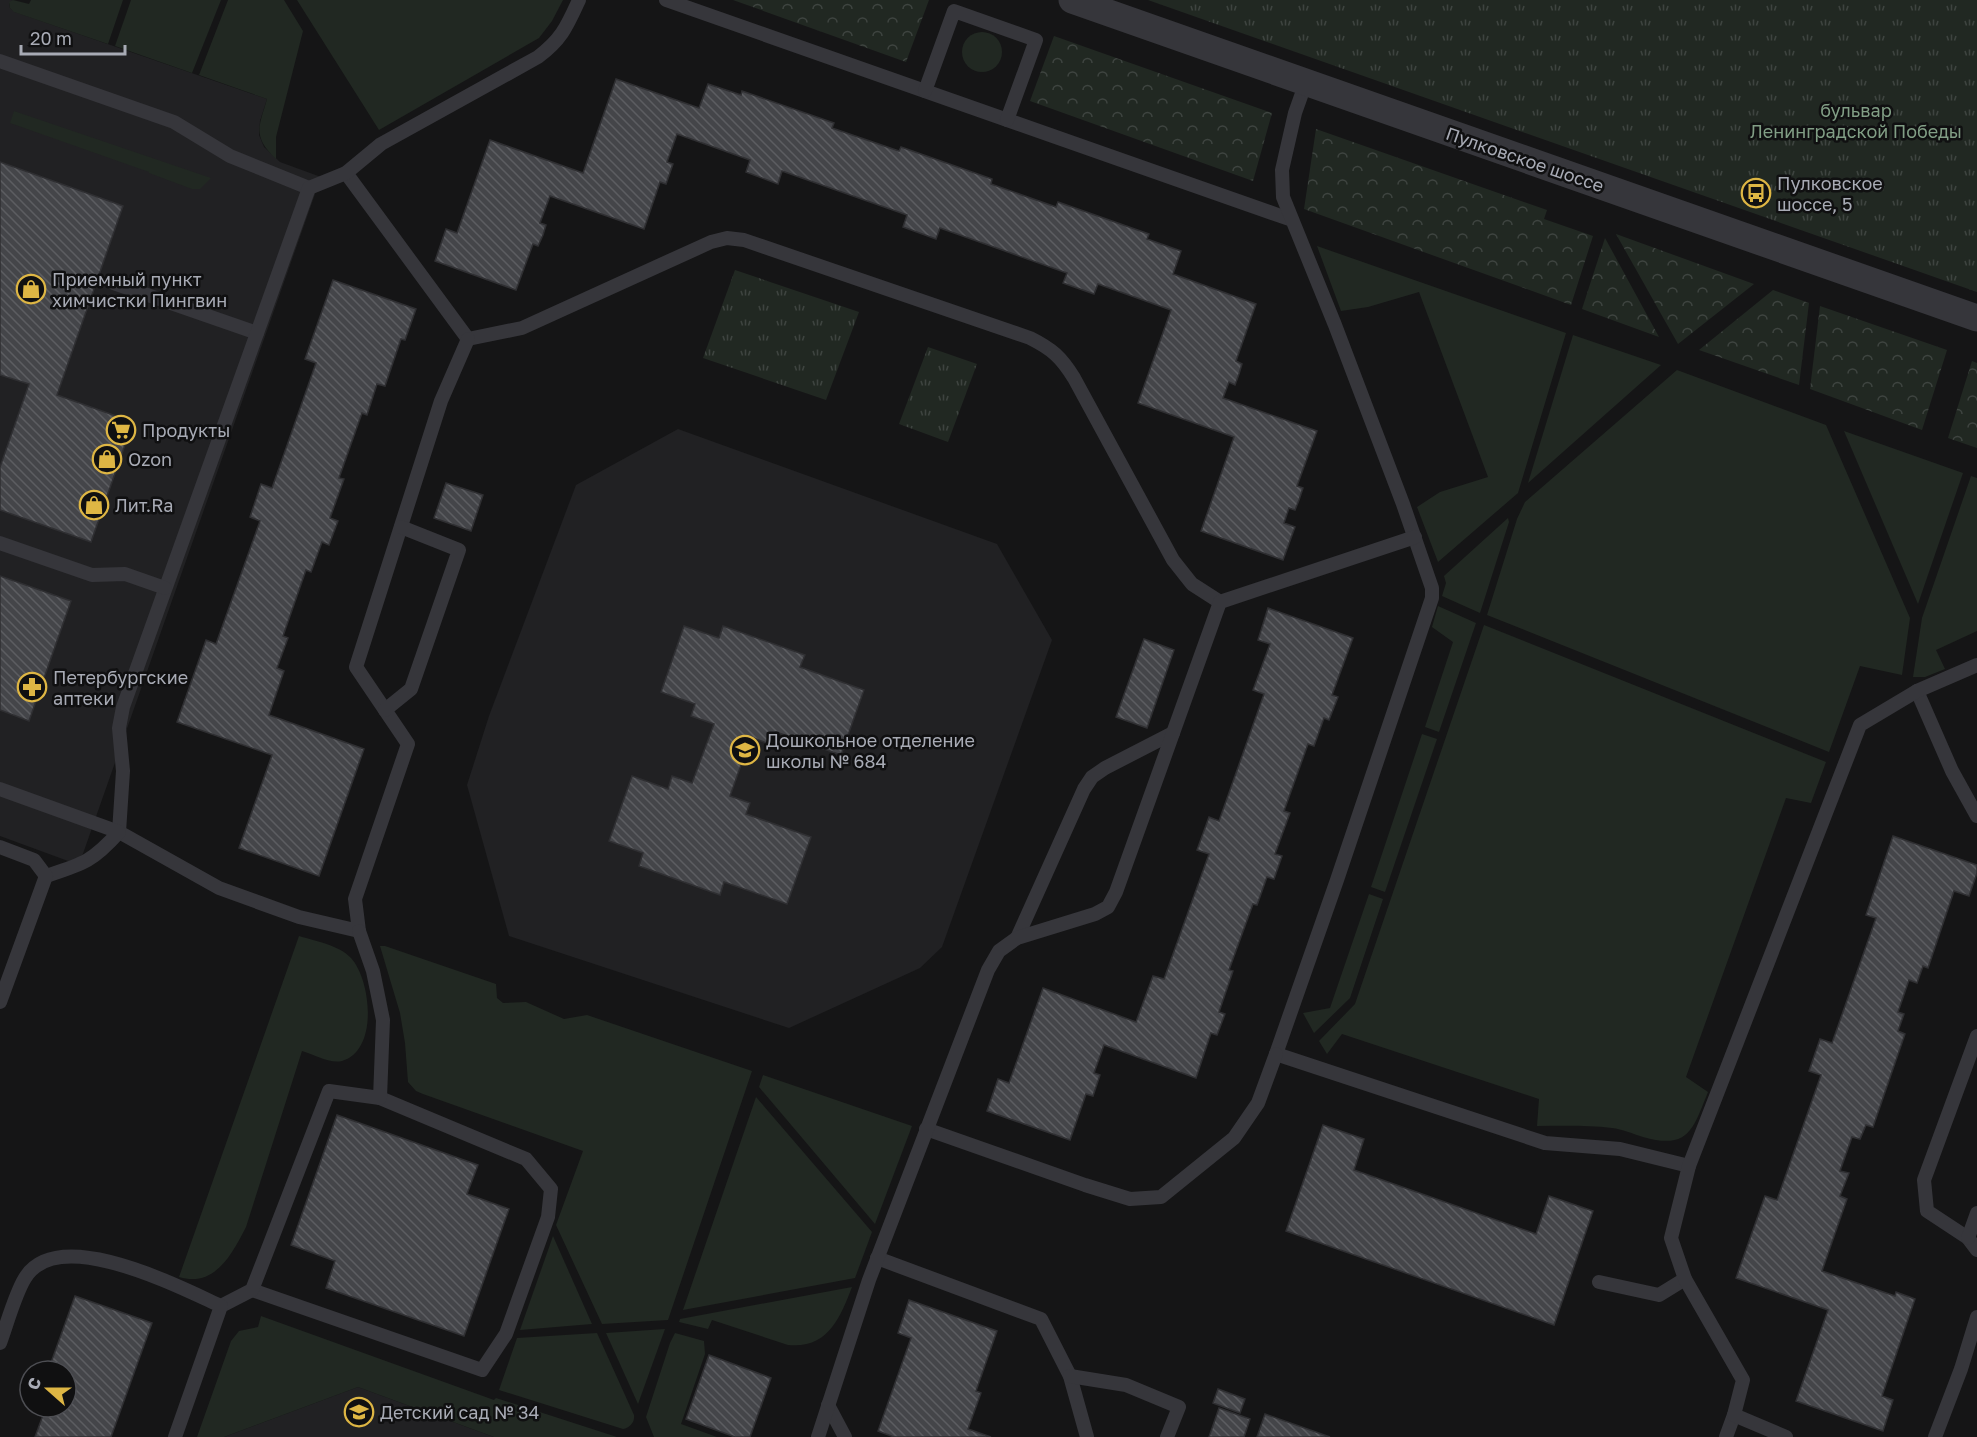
<svg xmlns="http://www.w3.org/2000/svg" width="1977" height="1437" font-family="'Golos Text',sans-serif">
	<style>
		.built { fill: #212123 }
		.grass { fill: #212822 }
		.forest { fill: url(#forest-crowns) }
		.park { fill: url(#park-tufts) }
		.building { fill: url(#building-back-hatch); stroke: #2f2f32; stroke-width: 1.5 }
		.lines { fill: none; stroke-linecap: round; stroke-linejoin: round }
		.service { stroke: #36363b; stroke-width: 14 }
		.minor { stroke: #36363b; stroke-width: 27 }
		.labels { text-anchor: middle; dominant-baseline: central; stroke-width: 5; stroke-linejoin: round; paint-order: stroke }
		.park-label { font-size: 18px; fill: #819e85; stroke: #101011 }
		.street-label { font-size: 18px; fill: #a8abb5; stroke: #101011 }
		.poi-label { font-size: 18px; fill: #a8abb5; stroke: #101011; text-anchor: start }
	</style>
	<defs>
		<pattern id="forest-crowns" width="20" height="18" patternUnits="userSpaceOnUse" patternTransform="scale(1.5)"><rect width="20" height="18" fill="#212822"/><path d="M2 6a3 3 0 1 1 6 0M12 15a3 3 0 1 1 6 0" fill="none" stroke="#3e4440"/></pattern>
		<pattern id="park-tufts" width="24" height="20" patternUnits="userSpaceOnUse" patternTransform="scale(1.5)"><rect width="24" height="20" fill="#212822"/><path d="M3 7l-1-3M5 7V3M7 7l1-3M15 17l-1-3M17 17v-4M19 17l1-3" fill="none" stroke="#3e4440"/></pattern>
		<pattern id="building-back-hatch" width="6" height="6" patternUnits="userSpaceOnUse" patternTransform="scale(1.5)"><rect width="6" height="6" fill="#444549"/><path d="M-1 5l2 2M0 0l6 6M5-1l2 2" fill="none" stroke="#5c5d61"/></pattern>
	</defs>
	<rect width="100%" height="100%" fill="#151516"/>
	<g class="built">
		<path d="M0,0H13L9,3L10,8L15,12L267,99L260,121L259,135L264,147L280,162L321,177L79,865L0,836Z"/>
		<path d="M678,429L997,544L1052,640L942,947L920,968L789,1028L509,936L467,785L489,716L576,485Z"/>
		<path d="M358,1387L494,1437H224Z"/>
	</g>
	<g class="grass">
		<path d="M13,0L29,4L31,0H123L108,44L14,12L10,8L9,2Z"/>
		<path d="M131,0H221L192,73L115,46Z"/>
		<path d="M228,0H284L303,31L276,137V159C252,136 259,127 267,99L199,75Z"/>
		<path d="M297,0H563L552,21L539,38L379,130Z"/>
		<circle cx="982" cy="52" r="20"/>
		<path d="M14,111L211,178L200,189H192L149,173V172L10,123Z"/>
		<path d="M1317,246L1566,333L1518,493L1438,562L1417,507L1440,492L1488,477L1419,292L1368,307L1341,311Z"/>
		<path d="M1573,335L1661,365L1528,483Z"/>
		<path d="M1677,370L1826,425L1910,618L1902,675L1860,666L1829,752L1487,615L1517,519L1525,502Z"/>
		<path d="M1844,431L1963,473L1918,604Z"/>
		<path d="M1971,476L1977,478V631L1936,650L1945,669L1925,677H1913L1922,618Z"/>
		<path d="M1508,518L1509,522L1480,613L1442,596L1446,583L1444,576Z"/>
		<path d="M1438,606L1476,623L1439,732L1425,727L1453,642L1432,627Z"/>
		<path d="M1484,625L1826,762L1811,803L1786,798L1686,1077L1708,1092C1693,1129 1689,1150 1643,1137C1633,1134 1622,1129 1612,1128C1587,1125 1561,1126 1537,1126L1539,1099L1342,1034L1327,1054L1319,1041L1355,1004Z"/>
		<path d="M1422,734L1437,739L1385,892L1371,887Z"/>
		<path d="M1369,894L1383,899L1350,998L1314,1033L1303,1013L1330,1008Z"/>
		<path d="M299,936C315,941 339,945 351,958C371,980 379,1050 342,1061C330,1064 313,1054 302,1051L246,1227C232,1254 215,1288 179,1277Z"/>
		<path d="M380,946H385L496,984L497,998L503,1003L526,1002L564,1019L587,1015L752,1071L668,1320L602,1324L556,1225L583,1151L423,1094L416,1091L408,1082L405,1043L400,1013Z"/>
		<path d="M763,1075L912,1126L875,1224L759,1087Z"/>
		<path d="M756,1097L872,1232L855,1278L683,1310Z"/>
		<path d="M553,1236L592,1324L520,1330Z"/>
		<path d="M852,1287C840,1318 828,1349 788,1345L712,1320L708,1329L679,1322L680,1319Z"/>
		<path d="M261,1316L494,1400L496,1398L617,1437H494L358,1387L224,1437H197L231,1341L239,1331L258,1327Z"/>
		<path d="M665,1329L638,1404L606,1333Z"/>
		<path d="M597,1333L634,1415C635,1422 630,1428 623,1429L499,1390L517,1338Z"/>
		<path d="M675,1333L704,1341L705,1354L681,1424L717,1437H654L646,1417L670,1343Z"/>
	</g>
	<g class="forest">
		<path d="M733,0H929L906,62Z"/>
		<path d="M1054,36L1272,113L1253,181L1030,101Z"/>
		<path d="M1316,129L1547,210L1544,219L1593,236L1571,305L1304,209Z"/>
		<path d="M1616,234L1754,284L1678,344Z"/>
		<path d="M1605,238L1659,337L1582,309Z"/>
		<path d="M1773,290L1809,303L1799,385L1699,350Z"/>
		<path d="M1820,306L1947,350L1922,430L1810,389Z"/>
		<path d="M1972,361L1977,363V448L1948,438Z"/>
	</g>
	<g class="park">
		<path d="M1148,0H1977V292Z"/>
		<path d="M735,270L859,312L826,400L703,358Z"/>
		<path d="M928,347L977,364L948,442L899,424Z"/>
	</g>
	<g class="building">
		<path d="M616,79L699,108L708,84L741,95L742,91L834,123L832,128L899,151L901,147L992,179L991,184L1056,207L1058,202L1149,234L1147,239L1181,251L1173,274L1256,304L1236,361L1242,364L1239,374L1235,385L1229,382L1223,398L1317,431L1297,486L1303,488L1299,500L1295,510L1289,508L1284,523L1295,527L1283,560L1201,531L1234,437L1138,403L1171,310L1098,284L1094,294L1063,283L1067,273L940,228L936,239L903,227L907,215L782,171L778,184L746,172L750,160L677,134L667,162L673,164L666,184L660,182L644,229L550,196L540,223L546,225L543,235L538,246L533,244L516,290L435,261L446,229L457,233L490,140L583,173Z"/>
		<path d="M0,162L123,206L57,395L133,422L91,542L0,510V467L29,384L0,375Z"/>
		<path d="M333,280L416,309L405,340L401,339L385,386L377,384L367,415L362,413L339,478L344,479L330,518L338,521L329,545L322,542L311,572L306,570L283,636L288,638L277,668L284,671L269,715L364,749L319,876L239,848L272,755L177,722L206,640L216,644L260,521L250,517L261,484L272,488L316,363L305,359Z"/>
		<path d="M446,483L483,495L471,531L434,518Z"/>
		<path d="M0,576L71,601L29,721L0,710Z"/>
		<path d="M1268,608L1353,638L1332,695L1338,697L1329,720L1324,718L1314,746L1308,744L1284,811L1290,813L1275,854L1282,856L1274,879L1267,877L1257,905L1253,904L1229,970L1233,971L1219,1012L1225,1014L1217,1035L1211,1033L1196,1078L1104,1045L1094,1073L1100,1075L1093,1096L1086,1094L1070,1140L987,1111L998,1079L1009,1083L1043,988L1136,1022L1153,976L1164,979L1209,854L1197,850L1209,817L1219,821L1264,694L1253,690L1270,644L1258,640Z"/>
		<path d="M684,626L719,638L723,626L805,655L800,667L864,690L841,755L776,732L772,745L751,737L730,796L750,803L746,814L811,837L787,904L724,882L720,895L639,866L643,853L609,841L632,776L668,789L672,776L692,783L714,724L691,716L695,704L661,692Z"/>
		<path d="M1144,639L1174,650L1147,728L1116,717Z"/>
		<path d="M1893,836L1977,865V873L1969,896L1954,891L1928,968L1923,966L1917,983L1909,980L1898,1012L1904,1014L1898,1031L1905,1034L1873,1127L1866,1125L1860,1139L1852,1137L1840,1171L1849,1173L1840,1196L1847,1199L1822,1271L1895,1296L1896,1292L1915,1299L1882,1396L1893,1400L1883,1431L1796,1401L1828,1310L1736,1278L1765,1196L1777,1200L1821,1075L1809,1071L1820,1039L1832,1043L1876,918L1866,915Z"/>
		<path d="M337,1115L478,1165L467,1194L509,1209L464,1336L326,1288L335,1261L291,1245Z"/>
		<path d="M1323,1125L1364,1139L1354,1170L1536,1234L1549,1196L1593,1211L1554,1325L1286,1231Z"/>
		<path d="M75,1296L152,1323L111,1437H35L46,1407H66V1371H48Z"/>
		<path d="M909,1300L997,1331L976,1391L981,1393L968,1429L991,1437H894L878,1431L911,1338L898,1333Z"/>
		<path d="M709,1355L771,1378L750,1437H735L686,1419Z"/>
		<path d="M1218,1389L1245,1399L1240,1413L1213,1403Z"/>
		<path d="M1219,1408L1250,1419L1244,1437H1209Z"/>
		<path d="M1265,1414L1330,1437H1257Z"/>
	</g>
	<g class="lines">
		<g class="service">
			<path d="M666,0L1292,220"/>
			<path d="M0,61L174,122L230,156L309,188"/>
			<path d="M1306,82L1295,113L1282,170L1283,197L1335,325L1403,504L1432,588V598L1337,880L1276,1054L1545,1143L1620,1149L1689,1166"/>
			<path d="M925,91L954,11L1036,40L1007,120"/>
			<path d="M346,173L468,339L522,328L711,242L727,238L744,240L1030,338C1052,349 1061,357 1074,378L1173,560L1192,584L1220,602"/>
			<path d="M113,283L257,333"/>
			<path d="M468,339L441,401L356,667L408,744L355,899L359,931L299,917L219,888L119,832L123,771L119,728L123,707L309,188L346,173L381,144L538,57C562,39 567,26 579,0"/>
			<path d="M0,543L92,575L125,574L165,588"/>
			<path d="M1917,691L1952,771L1977,816"/>
			<path d="M385,710L411,689L459,550L401,527"/>
			<path d="M0,789L119,832C92,862 83,864 46,876"/>
			<path d="M0,847L34,860L46,876L0,1002"/>
			<path d="M1017,938L1084,789L1092,777L1105,768L1173,733"/>
			<path d="M1977,1036L1924,1180L1927,1211L1968,1238L1977,1250"/>
			<path d="M926,1129L1085,1185L1130,1199L1161,1197L1234,1138L1258,1103L1276,1054"/>
			<path d="M1968,1238L1977,1213"/>
			<path d="M877,1258L1041,1319L1070,1376L1087,1437"/>
			<path d="M1599,1282L1659,1295L1685,1279"/>
			<path d="M252,1290L482,1370L506,1334L548,1217L551,1189L526,1159L380,1098"/>
			<path d="M221,1306L252,1290L329,1091L380,1098L383,1020L373,971L359,931"/>
			<path d="M0,1343C7,1324 15,1294 25,1278C58,1224 179,1287 221,1306L175,1437"/>
			<path d="M1070,1376L1126,1385L1179,1407L1167,1437"/>
			<path d="M828,1405L845,1437"/>
			<path d="M818,1437L869,1280L988,970L999,951L1017,938L1095,914L1108,907L1116,892L1220,602L1415,537"/>
			<path d="M1726,1437L1734,1415"/>
			<path d="M1786,1437L1734,1415L1743,1380L1685,1279L1671,1238L1689,1166L1860,725L1917,691L1977,665"/>
			<path d="M1935,1437L1961,1369L1977,1317"/>
		</g>
		<path class="minor" d="M1072,0L1977,318"/>
	</g>
	<defs>
		<g id="bus-ring" transform="scale(1.5)"><circle r="9.5" fill="#101011" stroke="#deb644" stroke-width="1.5"/><path d="M-5-6H5V4H4V6H2V4H-2V6H-4V4H-5ZM-3.5-4V0h7V-4ZM-3.5 1.2v1.5H-2V1.2ZM2 1.2v1.5H3.5V1.2Z" fill="#deb644"/></g>
		<g id="shop-ring" transform="scale(1.5)"><circle r="9.5" fill="#101011" stroke="#deb644" stroke-width="1.5"/><path d="M-5-2.5h2.3a2.7 3.5 0 0 1 5.4 0H5L5.5 6h-11ZM-1.5-2.5h3a1.5 2.3 0 0 0-3 0Z" fill="#deb644"/></g>
		<g id="supermarket-ring" transform="scale(1.5)"><circle r="9.5" fill="#101011" stroke="#deb644" stroke-width="1.5"/><path d="M-6-5.5h2.5l.6 2H6L4.5 2H-2.5L-4.4-4H-6ZM-1.5 3.2a1.3 1.3 0 1 0 .1 0ZM3 3.2a1.3 1.3 0 1 0 .1 0Z" fill="#deb644"/></g>
		<g id="pharmacy-ring" transform="scale(1.5)"><circle r="9.5" fill="#101011" stroke="#deb644" stroke-width="1.5"/><path d="M-2-6h4v4h4v4h-4v4h-4v-4h-4v-4h4Z" fill="#deb644"/></g>
		<g id="school-ring" transform="scale(1.5)"><circle r="9.5" fill="#101011" stroke="#deb644" stroke-width="1.5"/><path d="M0-5L7-2L0 1L-7-2ZM-4 1L0 2.5L4 1V4Q0 6-4 4Z" fill="#deb644"/></g>
	</defs>
	<g fill-rule="evenodd">
		<use href="#bus-ring" x="1756" y="193"/>
		<use href="#shop-ring" x="31" y="289"/>
		<use href="#supermarket-ring" x="121" y="430"/>
		<use href="#shop-ring" x="107" y="459"/>
		<use href="#shop-ring" x="94" y="505"/>
		<use href="#pharmacy-ring" x="32" y="687"/>
		<use href="#school-ring" x="745" y="750"/>
		<use href="#school-ring" x="359" y="1412"/>
	</g>
	<g class="labels">
		<g class="park-label">
			<text x="1856" y="110">бульвар<tspan x="1856" dy="21">Ленинградской Победы</tspan></text>
		</g>
		<g class="street-label">
			<text transform="translate(1525 159) rotate(19)">Пулковское шоссе</text>
		</g>
		<g class="poi-label">
			<text x="1777" y="183">Пулковское<tspan x="1777" dy="21">шоссе, 5</tspan></text>
			<text x="52" y="279">Приемный пункт<tspan x="52" dy="21">химчистки Пингвин</tspan></text>
			<text x="142" y="430">Продукты</text>
			<text x="128" y="459">Ozon</text>
			<text x="115" y="505">Лит.Ra</text>
			<text x="53" y="677">Петербургские<tspan x="53" dy="21">аптеки</tspan></text>
			<text x="766" y="740">Дошкольное отделение<tspan x="766" dy="21">школы № 684</tspan></text>
			<text x="380" y="1412">Детский сад № 34</text>
		</g>
	</g>
	<g transform="translate(48 1389) rotate(291)"><circle r="28" fill="#101011" stroke="#4d4e53" stroke-width="1.5"/>
	<path d="M0-4.5L10 22L0 15L-10 22Z" fill="#deb644"/>
	<text y="-9" font-size="16" font-weight="bold" text-anchor="middle" fill="#a8abb5">С</text>
	</g>
	<path d="M21 45v9h104v-9" fill="none" stroke="#a8abb5" stroke-width="3"/>
	<text x="30" y="45" font-size="18" fill="#a8abb5" stroke="#101011" stroke-width="4.5" paint-order="stroke">20 m</text>
</svg>
